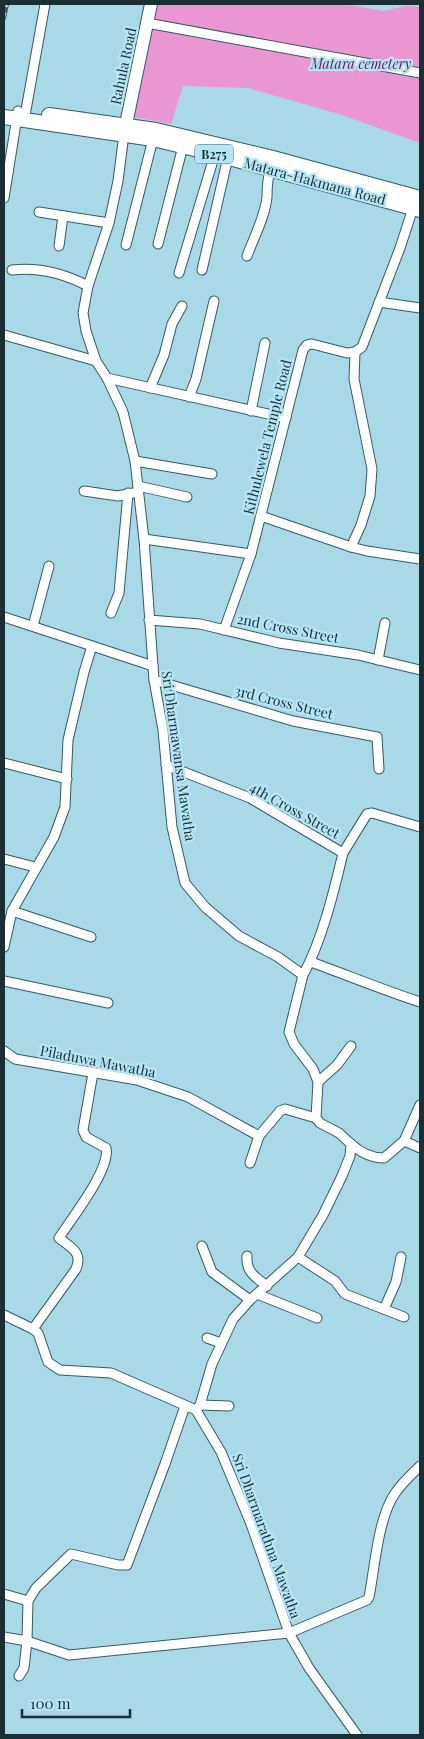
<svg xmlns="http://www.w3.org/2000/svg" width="424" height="1739" font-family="'Playfair Display',serif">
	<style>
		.green { fill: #e996d2 }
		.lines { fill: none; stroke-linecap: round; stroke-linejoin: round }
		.minor-casing { stroke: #2f5c69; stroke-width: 11 }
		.secondary-casing { stroke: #2f5c69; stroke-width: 14 }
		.primary-casing { stroke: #2f5c69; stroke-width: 16 }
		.minor { stroke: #fff; stroke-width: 9 }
		.secondary { stroke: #fff; stroke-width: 12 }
		.primary { stroke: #fff; stroke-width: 14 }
		.rail-casing { stroke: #3f5961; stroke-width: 4 }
		.rail { stroke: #b5e6f5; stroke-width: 2; stroke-dasharray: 5.5; stroke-linecap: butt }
		.labels { text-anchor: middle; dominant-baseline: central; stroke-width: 4.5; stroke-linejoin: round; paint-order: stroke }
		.shield { fill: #b5e6f5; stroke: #49656e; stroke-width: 1 }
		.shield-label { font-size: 12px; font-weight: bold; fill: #1b2e34 }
		.park-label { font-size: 14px; font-style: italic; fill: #791266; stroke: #b5e6f5 }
		.street-label { font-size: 14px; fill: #1b2e34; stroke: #b5e6f5 }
	</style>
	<rect width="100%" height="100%" fill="#a9d9e7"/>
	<path class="green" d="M157,4H344L383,11L406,6L420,7V143L342,115L248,88L183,86L171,124L133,117Z"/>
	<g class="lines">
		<g class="minor-casing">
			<g id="minor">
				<path d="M147,23L420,73"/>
				<path d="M24,121L45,4"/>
				<path d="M124,134L118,181L109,223L88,286L83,313L86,331L96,361L107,378L123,412L135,461L144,539L154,680L163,730L172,827L185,883L205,907L239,936L278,957L303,975L289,1032L294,1044L313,1069L318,1082L316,1118L320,1123L339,1133L351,1144L350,1156L342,1176L323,1215L298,1257L250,1300L233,1319L212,1364L200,1405L196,1410"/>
				<path d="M4,198L18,111"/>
				<path d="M39,212L109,223"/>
				<path d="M158,244L183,146"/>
				<path d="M126,245L153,139"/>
				<path d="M59,246L63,216"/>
				<path d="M247,256C254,237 265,217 267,197C267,186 268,176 271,166"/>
				<path d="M12,270C38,267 65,274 88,286"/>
				<path d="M202,270L228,157"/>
				<path d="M179,273L215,154"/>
				<path d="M379,302L420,308"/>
				<path d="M4,335L96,361"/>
				<path d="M107,378L286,418"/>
				<path d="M150,388L164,355L172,324L182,306"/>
				<path d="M189,397L196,379L214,301"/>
				<path d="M251,411L265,343"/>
				<path d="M135,461L212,474"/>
				<path d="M138,486L187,497"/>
				<path d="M84,491L118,496L133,493"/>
				<path d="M261,516L351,547L367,551L420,559"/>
				<path d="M144,539L251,554"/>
				<path d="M351,547L361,525L370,496L372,469L354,379L355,352"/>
				<path d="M111,613L119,593L128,493"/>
				<path d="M4,617L153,666"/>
				<path d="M149,620L200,624L279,643L358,655L420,670"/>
				<path d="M33,626L49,566"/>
				<path d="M224,630L251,554L303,350L307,345L312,344L347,353L355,352L362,347L400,248L414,205"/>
				<path d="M378,660L385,623"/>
				<path d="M154,680L293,721L377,737L379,769"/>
				<path d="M4,763L67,779"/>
				<path d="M166,765L250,798L343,853L367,814L372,813L420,827"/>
				<path d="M4,859L35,867"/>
				<path d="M12,911L91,937"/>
				<path d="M4,947L12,911L54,837L65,807L68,740L84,672L92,646"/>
				<path d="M311,962C347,975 383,990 420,1002"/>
				<path d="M303,975C322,941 334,891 343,853"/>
				<path d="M4,981L108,1003"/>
				<path d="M4,1051L15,1059L137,1080L188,1097L259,1136L280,1111L285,1109L316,1118"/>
				<path d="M318,1082L337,1065L351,1046"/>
				<path d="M404,1141L420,1148"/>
				<path d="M351,1144C360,1152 372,1158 384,1158L404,1141L420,1105"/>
				<path d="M250,1163L259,1136"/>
				<path d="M202,1246L212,1272L250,1300"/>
				<path d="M247,1256C246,1272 255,1277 267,1286"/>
				<path d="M298,1257L335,1281L345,1294L404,1317"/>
				<path d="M257,1294L317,1318"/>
				<path d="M384,1309L396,1282L401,1257"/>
				<path d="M4,1315L33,1329L38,1333L48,1362L60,1370L111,1373L196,1410L221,1452L251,1524L289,1633L309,1668L357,1735"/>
				<path d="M33,1329L76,1269C83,1252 71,1248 59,1238C71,1219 111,1169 106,1148L86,1137L83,1130L93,1073"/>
				<path d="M207,1338L221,1343"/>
				<path d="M200,1405L229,1406"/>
				<path d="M4,1594L28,1601"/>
				<path d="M4,1637L27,1641L69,1655L289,1633L367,1600L369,1597C375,1567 378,1516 396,1492C403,1482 412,1474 420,1466"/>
				<path d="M19,1676L24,1668L27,1641L28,1601L36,1588L71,1554L118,1565H127L165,1464L185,1406"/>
			</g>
		</g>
		<g class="secondary-casing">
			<path id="secondary" d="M124,134L151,4"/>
		</g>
		<g class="primary-casing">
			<g id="primary">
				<path d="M49,115L156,130L273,158L420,198"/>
				<path d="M4,117L153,139L215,154L420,210"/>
			</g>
		</g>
		<use href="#minor" class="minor"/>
		<use href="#secondary" class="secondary"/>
		<use href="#primary" class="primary"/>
		<g class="rail-casing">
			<path id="rail" d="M4,18L7,4"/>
		</g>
		<use href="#rail" class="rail"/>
	</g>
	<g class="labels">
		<rect class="shield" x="195" y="144.5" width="38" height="19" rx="4"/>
		<g class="shield-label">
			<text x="214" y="154">B275</text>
		</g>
		<g class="park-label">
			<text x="361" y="63">Matara cemetery</text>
		</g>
		<g class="street-label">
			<text transform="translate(123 66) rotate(-78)">Rahula Road</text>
			<text transform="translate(315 181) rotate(15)">Matara-Hakmana Road</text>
			<text transform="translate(267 437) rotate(-76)">Kithulewela Temple Road</text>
			<text transform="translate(288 628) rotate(11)">2nd Cross Street</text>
			<text transform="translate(284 702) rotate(14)">3rd Cross Street</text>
			<text transform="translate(179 756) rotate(82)">Sri Dharmawansa Mawatha</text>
			<text transform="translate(295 810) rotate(29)">4th Cross Street</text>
			<text transform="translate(98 1061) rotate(11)">Piladuwa Mawatha</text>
			<text transform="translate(267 1536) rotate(70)">Sri Dharmarathna Mawatha</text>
		</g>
	</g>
	<rect width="424" height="1739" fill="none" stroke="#1b2e34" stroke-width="10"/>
	<path d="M22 1709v8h108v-8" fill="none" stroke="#1b2e34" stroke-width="2.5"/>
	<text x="30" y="1709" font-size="15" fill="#1b2e34" stroke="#b5e6f5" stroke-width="4" paint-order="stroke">100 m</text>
</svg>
